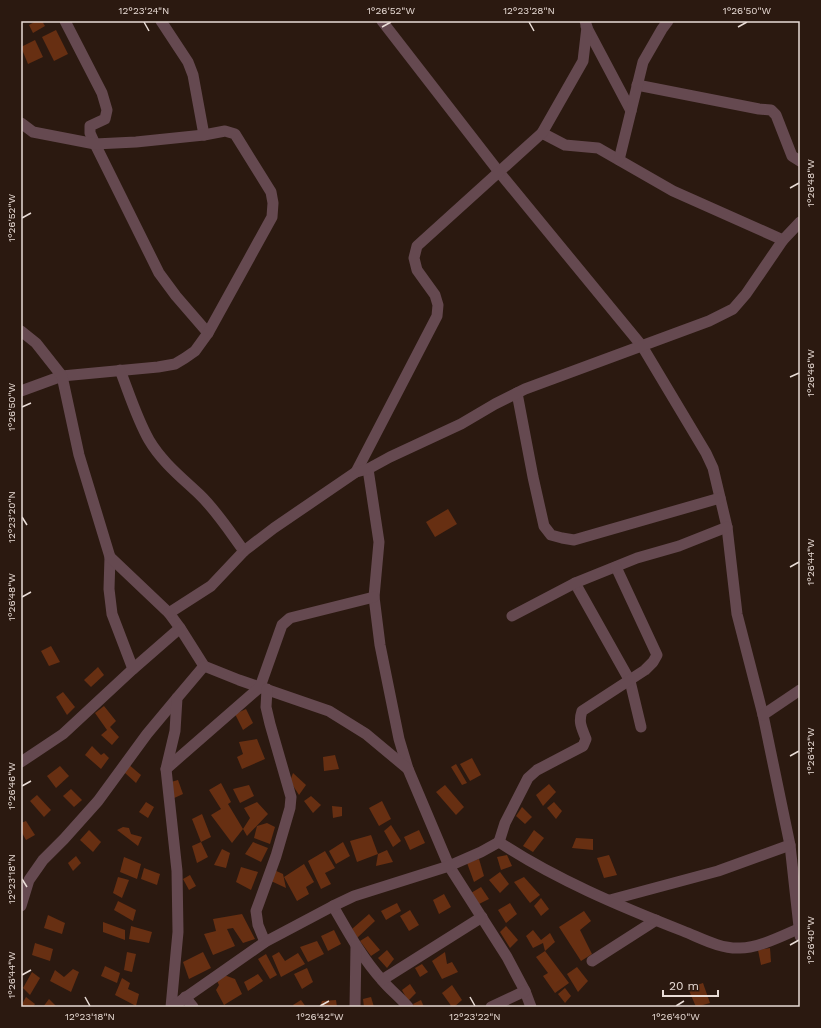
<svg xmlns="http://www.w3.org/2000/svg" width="821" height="1028" font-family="'Work Sans',sans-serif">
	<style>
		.building { fill: #672f12 }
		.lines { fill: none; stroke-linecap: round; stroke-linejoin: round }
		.minor { stroke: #654950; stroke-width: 11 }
		.ticks { fill: none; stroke: #e9dcd6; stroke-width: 1.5 }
		.neatline { fill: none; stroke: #e9dcd6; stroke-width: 1.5 }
		.ticks-label { font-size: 10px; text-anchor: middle; fill: #e9dcd6 }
	</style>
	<rect width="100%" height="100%" fill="#2b1910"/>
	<g class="building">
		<path d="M36,21H42L45,26L33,33L29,25Z"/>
		<path d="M56,30L68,54L54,61L42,37Z"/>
		<path d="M35,40L43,57L28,64L21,47Z"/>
		<path d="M448,509L457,524L435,537L426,522Z"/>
		<path d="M51,646L60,662L49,666L41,651Z"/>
		<path d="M98,667L104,675L91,687L84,680Z"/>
		<path d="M63,692L75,707L67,715L56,697Z"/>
		<path d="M104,706L116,721L110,727L119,737L112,745L101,735L107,730L95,713Z"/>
		<path d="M246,709L253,723L243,730L235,714Z"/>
		<path d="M257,739L265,759L242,769L237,757L243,754L239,742Z"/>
		<path d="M92,746L101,755L104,753L109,758L101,769L85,755Z"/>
		<path d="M335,755L339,769L324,771L323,757Z"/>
		<path d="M472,758L481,775L470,781L460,764Z"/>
		<path d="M128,764L141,775L136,783L124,772Z"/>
		<path d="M456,764L467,783L462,785L451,767Z"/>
		<path d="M60,766L69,776L56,788L47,776Z"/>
		<path d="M293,773L306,785L299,795L290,781Z"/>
		<path d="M178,780L183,794L172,799L171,782Z"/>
		<path d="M221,783L231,802L228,804L243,829L232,843L211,815L221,809L209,790Z"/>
		<path d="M549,784L556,792L543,806L536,795Z"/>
		<path d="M249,785L254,796L240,803L233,789Z"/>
		<path d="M445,785L464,807L456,815L436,792Z"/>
		<path d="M71,789L82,800L74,807L63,796Z"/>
		<path d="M37,795L51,810L44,817L30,801Z"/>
		<path d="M311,796L321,805L313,813L304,801Z"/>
		<path d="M382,801L391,819L379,826L369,808Z"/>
		<path d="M146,802L154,807L148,818L139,812Z"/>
		<path d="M257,802L268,814L247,836L243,829L250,818L244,808Z"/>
		<path d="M554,802L562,811L556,819L547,808Z"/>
		<path d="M332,806L342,807V816L333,818Z"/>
		<path d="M522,807L532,817L525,824L516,816Z"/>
		<path d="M202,814L211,837L201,842L192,819Z"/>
		<path d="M26,821L35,835L26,840L21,831V823Z"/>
		<path d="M267,823L275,827L270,844L254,838L257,826Z"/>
		<path d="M391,825L401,841L393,847L384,831Z"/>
		<path d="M123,827L129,828L131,834L142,837L138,846L117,830Z"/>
		<path d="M89,830L101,842L93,852L80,840Z"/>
		<path d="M419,830L425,843L410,850L404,837Z"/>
		<path d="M534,830L544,838L533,852L523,846Z"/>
		<path d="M371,835L378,854L357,862L350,841Z"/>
		<path d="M576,838L593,839V850L572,848Z"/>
		<path d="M201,842L208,857L197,863L192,846Z"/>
		<path d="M253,842L268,848L261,862L245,854Z"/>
		<path d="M343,842L350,856L336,864L329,851Z"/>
		<path d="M222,849L230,853L226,868L214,865Z"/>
		<path d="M387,850L393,862L376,866L378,854Z"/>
		<path d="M325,851L335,868L325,873L331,884L321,889L308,861Z"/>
		<path d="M507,855L512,866L501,870L497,857Z"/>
		<path d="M609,855L617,875L604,878L597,858Z"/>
		<path d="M76,856L81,863L73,871L68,863Z"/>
		<path d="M124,857L141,864L137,879L120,872Z"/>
		<path d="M479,859L484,876L474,882L467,863Z"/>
		<path d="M304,864L314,882L306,887L309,894L297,901L284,877Z"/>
		<path d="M241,867L258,872L251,890L236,882Z"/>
		<path d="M144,868L160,874L157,885L141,879Z"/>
		<path d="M274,870L283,874L286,888L271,881Z"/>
		<path d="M500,872L509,884L500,893L489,880Z"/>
		<path d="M190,875L196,886L189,890L183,879Z"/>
		<path d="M118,877L129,880L122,898L113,893Z"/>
		<path d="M524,877L540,895L530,903L514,882Z"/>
		<path d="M481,887L489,899L479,904L471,893Z"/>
		<path d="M444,894L451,907L439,914L433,900Z"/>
		<path d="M541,898L549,909L541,916L534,906Z"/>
		<path d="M118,901L136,910L133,921L114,910Z"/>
		<path d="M397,903L401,911L386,920L381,911Z"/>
		<path d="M510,903L517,914L506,923L498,910Z"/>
		<path d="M410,910L419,925L409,931L400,916Z"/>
		<path d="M584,911L591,921L580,930L592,954L581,961L559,927Z"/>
		<path d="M242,914L255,939L243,943L233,928L227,929L235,946L213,955L204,934L216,931L213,919Z"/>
		<path d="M369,914L375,921L357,938L352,929Z"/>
		<path d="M48,915L65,923L62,934L44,928Z"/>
		<path d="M103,922L125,930V940L103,932Z"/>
		<path d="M131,926L152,932L149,943L129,939Z"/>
		<path d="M506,926L518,940L510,948L500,932Z"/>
		<path d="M334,930L341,944L328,951L321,936Z"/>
		<path d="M533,930L541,940L550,933L555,942L545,951L543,943L533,948L526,936Z"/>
		<path d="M368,936L380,950L371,956L360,941Z"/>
		<path d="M317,941L324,954L308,962L300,947Z"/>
		<path d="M35,943L53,949L50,961L32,955Z"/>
		<path d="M770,948L771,962L761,965L758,950Z"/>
		<path d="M387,950L394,959L387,968L378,958Z"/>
		<path d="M545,951L569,983L555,993L543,976L548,973L536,957Z"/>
		<path d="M127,952L136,954L132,972L124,970Z"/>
		<path d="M203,952L211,968L189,979L183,962Z"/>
		<path d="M279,952L285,961L298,953L305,964L281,977L272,956Z"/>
		<path d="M445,952L447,964L452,962L458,972L442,979L432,961Z"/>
		<path d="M266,954L277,975L270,979L258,959Z"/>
		<path d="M422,964L428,972L420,977L415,968Z"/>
		<path d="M105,966L120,973L117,983L101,976Z"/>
		<path d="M577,967L588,981L578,992L567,974Z"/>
		<path d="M307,968L313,982L302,989L294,974Z"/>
		<path d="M73,969L79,972L71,992L50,981L55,970L64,977Z"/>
		<path d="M32,972L40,978L30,995L23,988Z"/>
		<path d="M258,974L263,981L248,991L244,982Z"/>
		<path d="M224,975L235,979L242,994L224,1005L216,990L219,985L217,981Z"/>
		<path d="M122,978L130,983L128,989L139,994L136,1006L115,995Z"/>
		<path d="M703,983L710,1003L696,1007L688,988Z"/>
		<path d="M410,984L416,993L408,1001L402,990Z"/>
		<path d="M452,985L462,1000L454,1007H452L442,993Z"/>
		<path d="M565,988L571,996L565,1003L558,994Z"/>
		<path d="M26,997L35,1004L33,1007H23L21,1006Z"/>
		<path d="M371,997L374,1007H364L363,999Z"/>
		<path d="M49,999L57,1007H43Z"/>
		<path d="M301,1000L306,1007H294L293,1005Z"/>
		<path d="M336,1000L337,1007H320L322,1001Z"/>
		<path d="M421,1000L424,1007H414L413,1004Z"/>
	</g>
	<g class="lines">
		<g class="minor">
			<path d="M65,21L102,93L107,110L105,119L90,126V133L95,144L159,273L176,296L208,333"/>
			<path d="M161,21L188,62L193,75L204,135"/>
			<path d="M382,21L499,172L642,346L706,453L713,468L727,527L737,614L763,715L790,845L800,936"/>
			<path d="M586,26L631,111"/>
			<path d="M637,85L759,109L771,110L776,115L792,156L800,161"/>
			<path d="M21,123L33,132L95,144L136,142L204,135L225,131L235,134L271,192L273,203L272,217L208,333L195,351L185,358L175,364L158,367L62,376L21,391"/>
			<path d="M542,133L565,145L598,148L673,191L783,240"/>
			<path d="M619,160L643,62L662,29L668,21"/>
			<path d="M21,331L36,343L62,376L79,455L110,557L109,589L112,614L133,669"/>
			<path d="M120,370C129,393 137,419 149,440C162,462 181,477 199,494C216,510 230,532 244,551"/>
			<path d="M517,393L533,477L544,526L551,535L562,538L574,540L720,498"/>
			<path d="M368,469L379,542L374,597L380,645L399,739L408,769"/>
			<path d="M356,472L437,316L438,305L435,295L417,270L414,258L417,246L542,133L583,61L587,27L585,21"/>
			<path d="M110,557L169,613L180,628L204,666L239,680L329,711L366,734L408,769L449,866L507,957L525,991L531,1007"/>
			<path d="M575,583L630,681L641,727"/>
			<path d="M169,613L211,586L244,551L274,528L356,472L368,469L390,457L461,424L495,404L525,389L709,321L733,309L746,294L783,240L800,222"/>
			<path d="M512,616L575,583L637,558L679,546L727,527"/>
			<path d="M763,715L800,690"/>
			<path d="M21,762L63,734L133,669L180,628"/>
			<path d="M166,769L260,687L282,625L290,618L374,597"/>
			<path d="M499,842L505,823L528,778L537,770L583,746L586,739C582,728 578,723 582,711L645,670L653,662L657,655L616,567"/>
			<path d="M610,900L718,871L790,845"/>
			<path d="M21,906L29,880L43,860L64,839L98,801L147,734L177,698"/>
			<path d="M333,906C348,932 362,958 382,980C390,990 400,997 408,1007"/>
			<path d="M265,942L258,925L256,911L276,856L290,808L291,797L270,724L266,707L267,689"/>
			<path d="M592,961L656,920"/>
			<path d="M382,980L482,917"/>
			<path d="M185,997L193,1007"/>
			<path d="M171,1007L178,932L177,871L166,769L175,731L177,698L204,666"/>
			<path d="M172,1007L265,942L333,906L354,896L449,866L481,852L499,842C555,879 619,906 683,931C701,938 720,949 740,948C758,948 782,936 798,929"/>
			<path d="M355,1007L356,946"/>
			<path d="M491,1007L525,991"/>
		</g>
	</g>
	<path class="ticks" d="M144,22L149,31M529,22L534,31M382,27L391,22M738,27L747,22M790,188L799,183M22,218L31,213M790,377L799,373M22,407L31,403M22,517L27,525M790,567L799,562M22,597L31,592M790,756L799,751M22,786L31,781M22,879L27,887M790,945L799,940M22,975L31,970M85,997L90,1006M470,997L475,1006M320,1006L329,1001M676,1006L684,1001"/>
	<rect width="821" height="1028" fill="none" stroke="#2b1910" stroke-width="44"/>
	<path d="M663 990v6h55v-6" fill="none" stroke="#e9dcd6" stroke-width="2"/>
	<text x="669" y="990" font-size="12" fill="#e9dcd6" stroke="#2b1910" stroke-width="3" paint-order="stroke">20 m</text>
	<rect x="22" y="22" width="777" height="984" class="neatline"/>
	<g class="ticks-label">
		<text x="144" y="14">12°23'24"N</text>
		<text x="391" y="14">1°26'52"W</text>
		<text x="529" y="14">12°23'28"N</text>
		<text x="747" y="14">1°26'50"W</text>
		<text transform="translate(810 183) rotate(-90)" y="4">1°26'48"W</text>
		<text transform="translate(11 218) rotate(-90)" y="4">1°26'52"W</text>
		<text transform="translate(810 373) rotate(-90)" y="4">1°26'46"W</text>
		<text transform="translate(11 407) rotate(-90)" y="4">1°26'50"W</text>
		<text transform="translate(11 517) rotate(-90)" y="4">12°23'20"N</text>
		<text transform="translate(810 562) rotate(-90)" y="4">1°26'44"W</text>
		<text transform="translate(11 597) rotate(-90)" y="4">1°26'48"W</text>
		<text transform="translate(810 751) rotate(-90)" y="4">1°26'42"W</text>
		<text transform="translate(11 786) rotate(-90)" y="4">1°26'46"W</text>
		<text transform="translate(11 879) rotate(-90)" y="4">12°23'18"N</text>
		<text transform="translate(810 940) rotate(-90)" y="4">1°26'40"W</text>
		<text transform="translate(11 975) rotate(-90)" y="4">1°26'44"W</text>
		<text x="90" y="1020">12°23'18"N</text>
		<text x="320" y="1020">1°26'42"W</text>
		<text x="475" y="1020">12°23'22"N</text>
		<text x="676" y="1020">1°26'40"W</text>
	</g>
</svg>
